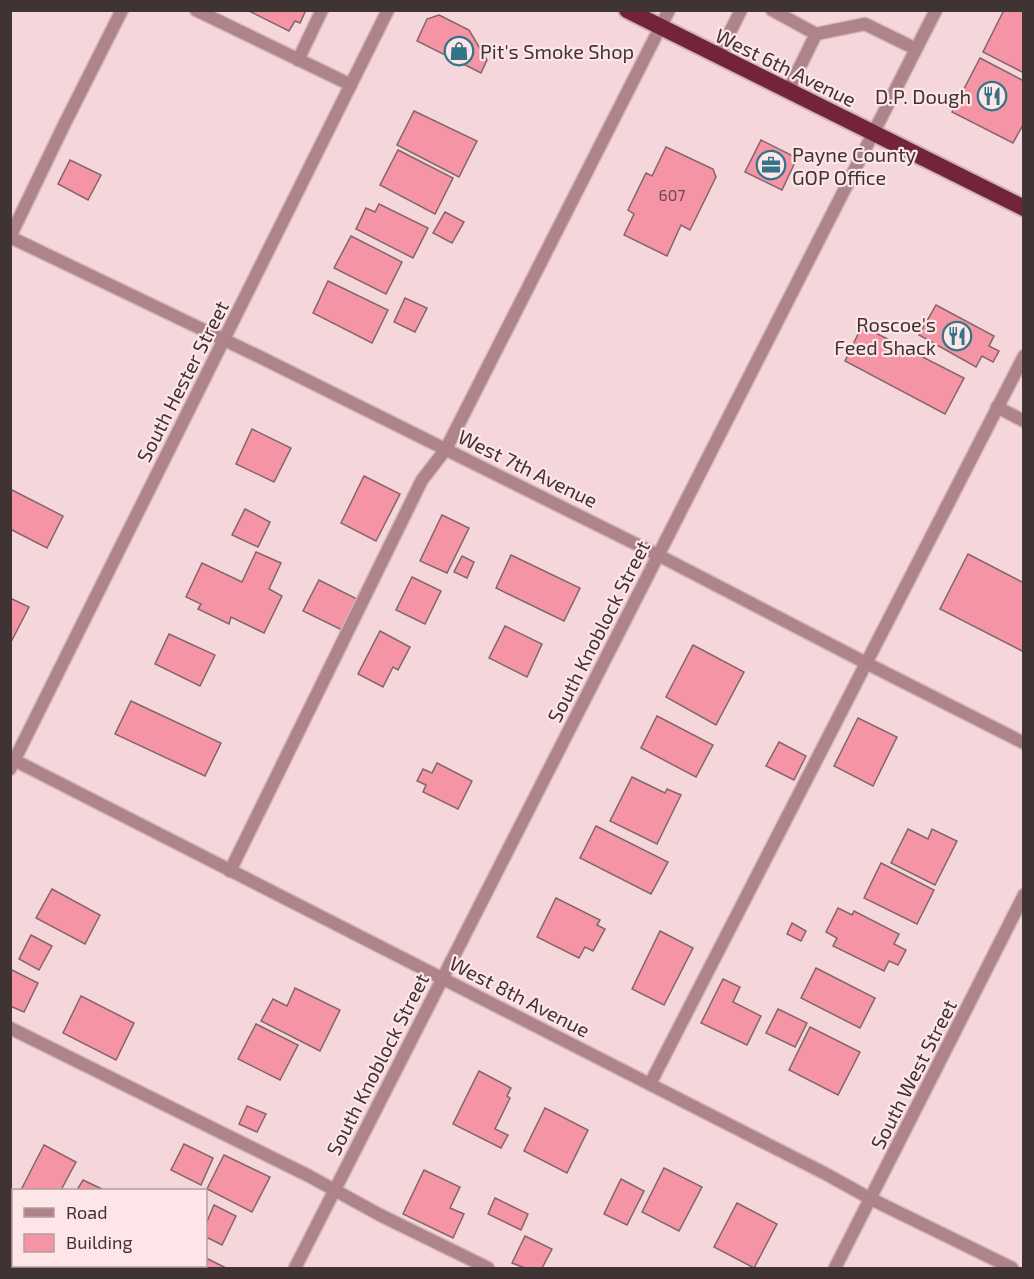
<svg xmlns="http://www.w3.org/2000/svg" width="1034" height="1279" font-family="'Exo 2',sans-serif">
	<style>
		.building { fill: #f594a5; stroke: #81666a; stroke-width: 1.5 }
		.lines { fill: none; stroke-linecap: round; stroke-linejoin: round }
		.service-casing { stroke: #d1b5b9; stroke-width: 15 }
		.minor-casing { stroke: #d1b5b9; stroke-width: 15 }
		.trunk-casing { stroke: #d1b5b9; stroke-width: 20 }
		.service { stroke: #ae838a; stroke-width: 12 }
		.minor { stroke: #ae838a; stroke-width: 12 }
		.trunk { stroke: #74243a; stroke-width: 16 }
		.labels { text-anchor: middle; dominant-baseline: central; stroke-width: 4.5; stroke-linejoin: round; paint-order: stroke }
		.number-label { font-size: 16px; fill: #6c4b50 }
		.poi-label { font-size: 20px; fill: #3f3334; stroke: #fee5e8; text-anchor: start }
		.street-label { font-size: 20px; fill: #3f3334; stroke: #fee5e8 }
	</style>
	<rect width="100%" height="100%" fill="#f5d6da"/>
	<g class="building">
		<path d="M247,10H306L300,23L295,21L289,31Z"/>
		<path d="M1004,10H1024V73L983,52Z"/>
		<path d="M439,15L469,30L487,60L481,73L417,41L427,19Z"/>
		<path d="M980,58L1024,81V123L1013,143L952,112Z"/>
		<path d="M414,111L477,141L459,177L397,145Z"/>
		<path d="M761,140L797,158L782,190L745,172Z"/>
		<path d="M666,147L713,169L716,177L690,230L681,225L667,256L624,235L634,214L628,210L646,173L652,176Z"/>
		<path d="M398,150L453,178L435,214L380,185Z"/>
		<path d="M70,160L101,175L88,200L58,184Z"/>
		<path d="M379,204L428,228L413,258L356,229L366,208L375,212Z"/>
		<path d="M445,212L464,222L452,243L433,233Z"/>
		<path d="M351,236L402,262L386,294L334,268Z"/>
		<path d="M328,281L388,310L372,343L313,313Z"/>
		<path d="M405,298L427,308L415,332L394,322Z"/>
		<path d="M936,305L994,336L989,346L999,351L993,362L982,356L976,367L919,335Z"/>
		<path d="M862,326L964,378L945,414L845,361Z"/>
		<path d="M252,429L291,448L274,482L236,464Z"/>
		<path d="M364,476L400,494L376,541L341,523Z"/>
		<path d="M10,489L63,516L47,548L10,529Z"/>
		<path d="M245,509L270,522L258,547L232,535Z"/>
		<path d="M442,515L469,528L447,573L420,561Z"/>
		<path d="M256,552L281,563L269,589L282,596L264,633L231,617L229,624L198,609L201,604L186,597L202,563L242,582Z"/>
		<path d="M968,554L1024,583V652L940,609Z"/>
		<path d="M511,555L580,588L564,621L496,588Z"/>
		<path d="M462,556L474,562L467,578L454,572Z"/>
		<path d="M412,577L441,591L425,624L396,610Z"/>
		<path d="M319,580L357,599L342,630L303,611Z"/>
		<path d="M10,598L29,607L10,644Z"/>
		<path d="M505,626L542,644L527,677L489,658Z"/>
		<path d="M380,631L410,647L398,670L393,667L383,687L358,674Z"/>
		<path d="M169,634L215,655L200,686L155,664Z"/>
		<path d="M693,645L744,672L716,725L666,697Z"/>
		<path d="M131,701L221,743L205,776L115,734Z"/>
		<path d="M657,716L713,745L696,777L641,748Z"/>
		<path d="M858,718L897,737L873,786L834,766Z"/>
		<path d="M779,742L806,756L794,780L766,766Z"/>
		<path d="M437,763L472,781L458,809L423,792L426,785L417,781L423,769L432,773Z"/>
		<path d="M632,777L665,793L667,789L681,795L657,844L610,821Z"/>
		<path d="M596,826L668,862L651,894L580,858Z"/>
		<path d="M908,829L928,839L932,829L957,841L935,885L891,863Z"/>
		<path d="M881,863L934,890L917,924L864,898Z"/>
		<path d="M52,889L100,915L85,944L36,918Z"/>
		<path d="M556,898L600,920L597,925L605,929L593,951L585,947L579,958L537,937Z"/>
		<path d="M838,908L852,915L854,911L899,934L894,944L906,950L898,965L889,961L884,971L833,946L837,938L826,932Z"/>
		<path d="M792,923L806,931L801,941L787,934Z"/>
		<path d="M660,931L693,948L664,1005L632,989Z"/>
		<path d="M31,935L52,946L39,970L19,959Z"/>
		<path d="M816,968L875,998L860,1028L801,998Z"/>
		<path d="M10,969L38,983L24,1012L10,1006Z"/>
		<path d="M723,979L740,987L733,1002L761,1016L747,1045L701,1023Z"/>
		<path d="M295,988L340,1010L320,1051L261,1021L273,999L287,1006Z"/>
		<path d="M81,996L134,1023L116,1060L63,1033Z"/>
		<path d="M778,1009L807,1023L795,1047L766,1033Z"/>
		<path d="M256,1024L298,1045L280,1080L238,1059Z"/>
		<path d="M810,1027L860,1052L838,1095L789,1070Z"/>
		<path d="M479,1071L511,1088L507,1096L510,1098L495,1129L508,1135L501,1148L453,1124Z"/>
		<path d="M247,1106L266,1114L257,1132L239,1124Z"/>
		<path d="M545,1108L588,1130L567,1173L524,1151Z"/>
		<path d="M184,1144L213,1158L201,1185L171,1170Z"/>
		<path d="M44,1145L76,1162L61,1190H21Z"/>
		<path d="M224,1155L270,1177L252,1212L207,1189Z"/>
		<path d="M664,1168L702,1187L679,1231L642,1212Z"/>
		<path d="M424,1170L460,1187L450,1208L464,1214L453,1238L403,1214Z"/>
		<path d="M621,1179L644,1191L627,1225L604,1214Z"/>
		<path d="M83,1180L104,1190H77Z"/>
		<path d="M495,1198L528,1214L521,1230L488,1214Z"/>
		<path d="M737,1203L777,1224L754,1268L714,1247Z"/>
		<path d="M214,1205L236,1216L222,1245L206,1237V1224Z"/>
		<path d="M525,1236L552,1249L542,1268H525L512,1263Z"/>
		<path d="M206,1258L226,1268H169L170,1266H206Z"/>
	</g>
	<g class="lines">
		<g class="service-casing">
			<g id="service">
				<path d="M196,10L351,85"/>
				<path d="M772,10L816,34L865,24L916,49"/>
				<path d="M718,56L741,10"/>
				<path d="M298,60L322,10"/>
				<path d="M788,91L816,34"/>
				<path d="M10,237L64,125L122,10"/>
				<path d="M997,407L1024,421"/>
				<path d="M230,871L422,480L446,449L669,10"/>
				<path d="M10,1028L309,1176L380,1215L488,1268"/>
				<path d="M650,1084L1024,356"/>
			</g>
		</g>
		<g class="minor-casing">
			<g id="minor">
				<path d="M10,237L260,357L658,555L866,663L1024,743"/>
				<path d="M10,758L826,1174L871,1199L1012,1268"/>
				<path d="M10,769L388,10"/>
				<path d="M295,1268L936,10"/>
				<path d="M835,1268L1024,895"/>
			</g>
		</g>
		<g class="trunk-casing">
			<path id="trunk" d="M627,10L1024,208"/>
		</g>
		<use href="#service" class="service"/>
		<use href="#minor" class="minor"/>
		<use href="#trunk" class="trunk"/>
	</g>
	<defs>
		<g id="shop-ring" transform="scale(1.5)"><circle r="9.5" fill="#fee5e8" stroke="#337587" stroke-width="1.5"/><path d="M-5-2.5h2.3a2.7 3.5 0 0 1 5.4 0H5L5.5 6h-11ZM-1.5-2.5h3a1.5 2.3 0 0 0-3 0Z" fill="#337587"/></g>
		<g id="restaurant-ring" transform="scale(1.5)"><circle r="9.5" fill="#fee5e8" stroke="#337587" stroke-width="1.5"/><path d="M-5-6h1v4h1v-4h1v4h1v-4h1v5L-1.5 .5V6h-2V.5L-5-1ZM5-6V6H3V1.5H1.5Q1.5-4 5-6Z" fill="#337587"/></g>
		<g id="office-ring" transform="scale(1.5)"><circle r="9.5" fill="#fee5e8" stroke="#337587" stroke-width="1.5"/><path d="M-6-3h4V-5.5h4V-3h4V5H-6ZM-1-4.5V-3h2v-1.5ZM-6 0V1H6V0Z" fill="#337587"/></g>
	</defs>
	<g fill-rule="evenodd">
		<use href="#shop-ring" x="459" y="51"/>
		<use href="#restaurant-ring" x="992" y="96"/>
		<use href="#office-ring" x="771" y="165"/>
		<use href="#restaurant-ring" x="957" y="336"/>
	</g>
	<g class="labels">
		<g class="number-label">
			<text x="672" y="194">607</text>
		</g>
		<g class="poi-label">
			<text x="480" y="51">Pit's Smoke Shop</text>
			<text x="971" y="96" text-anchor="end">D.P. Dough</text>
			<text x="792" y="154">Payne County<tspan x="792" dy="23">GOP Office</tspan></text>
			<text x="936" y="324" text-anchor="end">Roscoe's<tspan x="936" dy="23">Feed Shack</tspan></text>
		</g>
		<g class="street-label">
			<text transform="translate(786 67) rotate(26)">West 6th Avenue</text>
			<text transform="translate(182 381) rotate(-63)">South Hester Street</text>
			<text transform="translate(528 468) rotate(26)">West 7th Avenue</text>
			<text transform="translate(598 631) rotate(-63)">South Knoblock Street</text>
			<text transform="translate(520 996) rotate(27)">West 8th Avenue</text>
			<text transform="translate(377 1064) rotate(-63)">South Knoblock Street</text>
			<text transform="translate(913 1074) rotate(-63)">South West Street</text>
		</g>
	</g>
	<rect width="1034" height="1279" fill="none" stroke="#3f3334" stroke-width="24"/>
	<rect x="12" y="1189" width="195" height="78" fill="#fee5e8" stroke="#b29ea0" stroke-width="1.5"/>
	<rect x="24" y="1208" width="30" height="9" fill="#ae838a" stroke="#b29ea0" stroke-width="1.5"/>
	<text x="66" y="1219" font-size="18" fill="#3f3334">Road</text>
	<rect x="24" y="1234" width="30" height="18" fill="#f594a5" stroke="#b29ea0" stroke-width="1.5"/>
	<text x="66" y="1249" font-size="18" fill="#3f3334">Building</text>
</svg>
